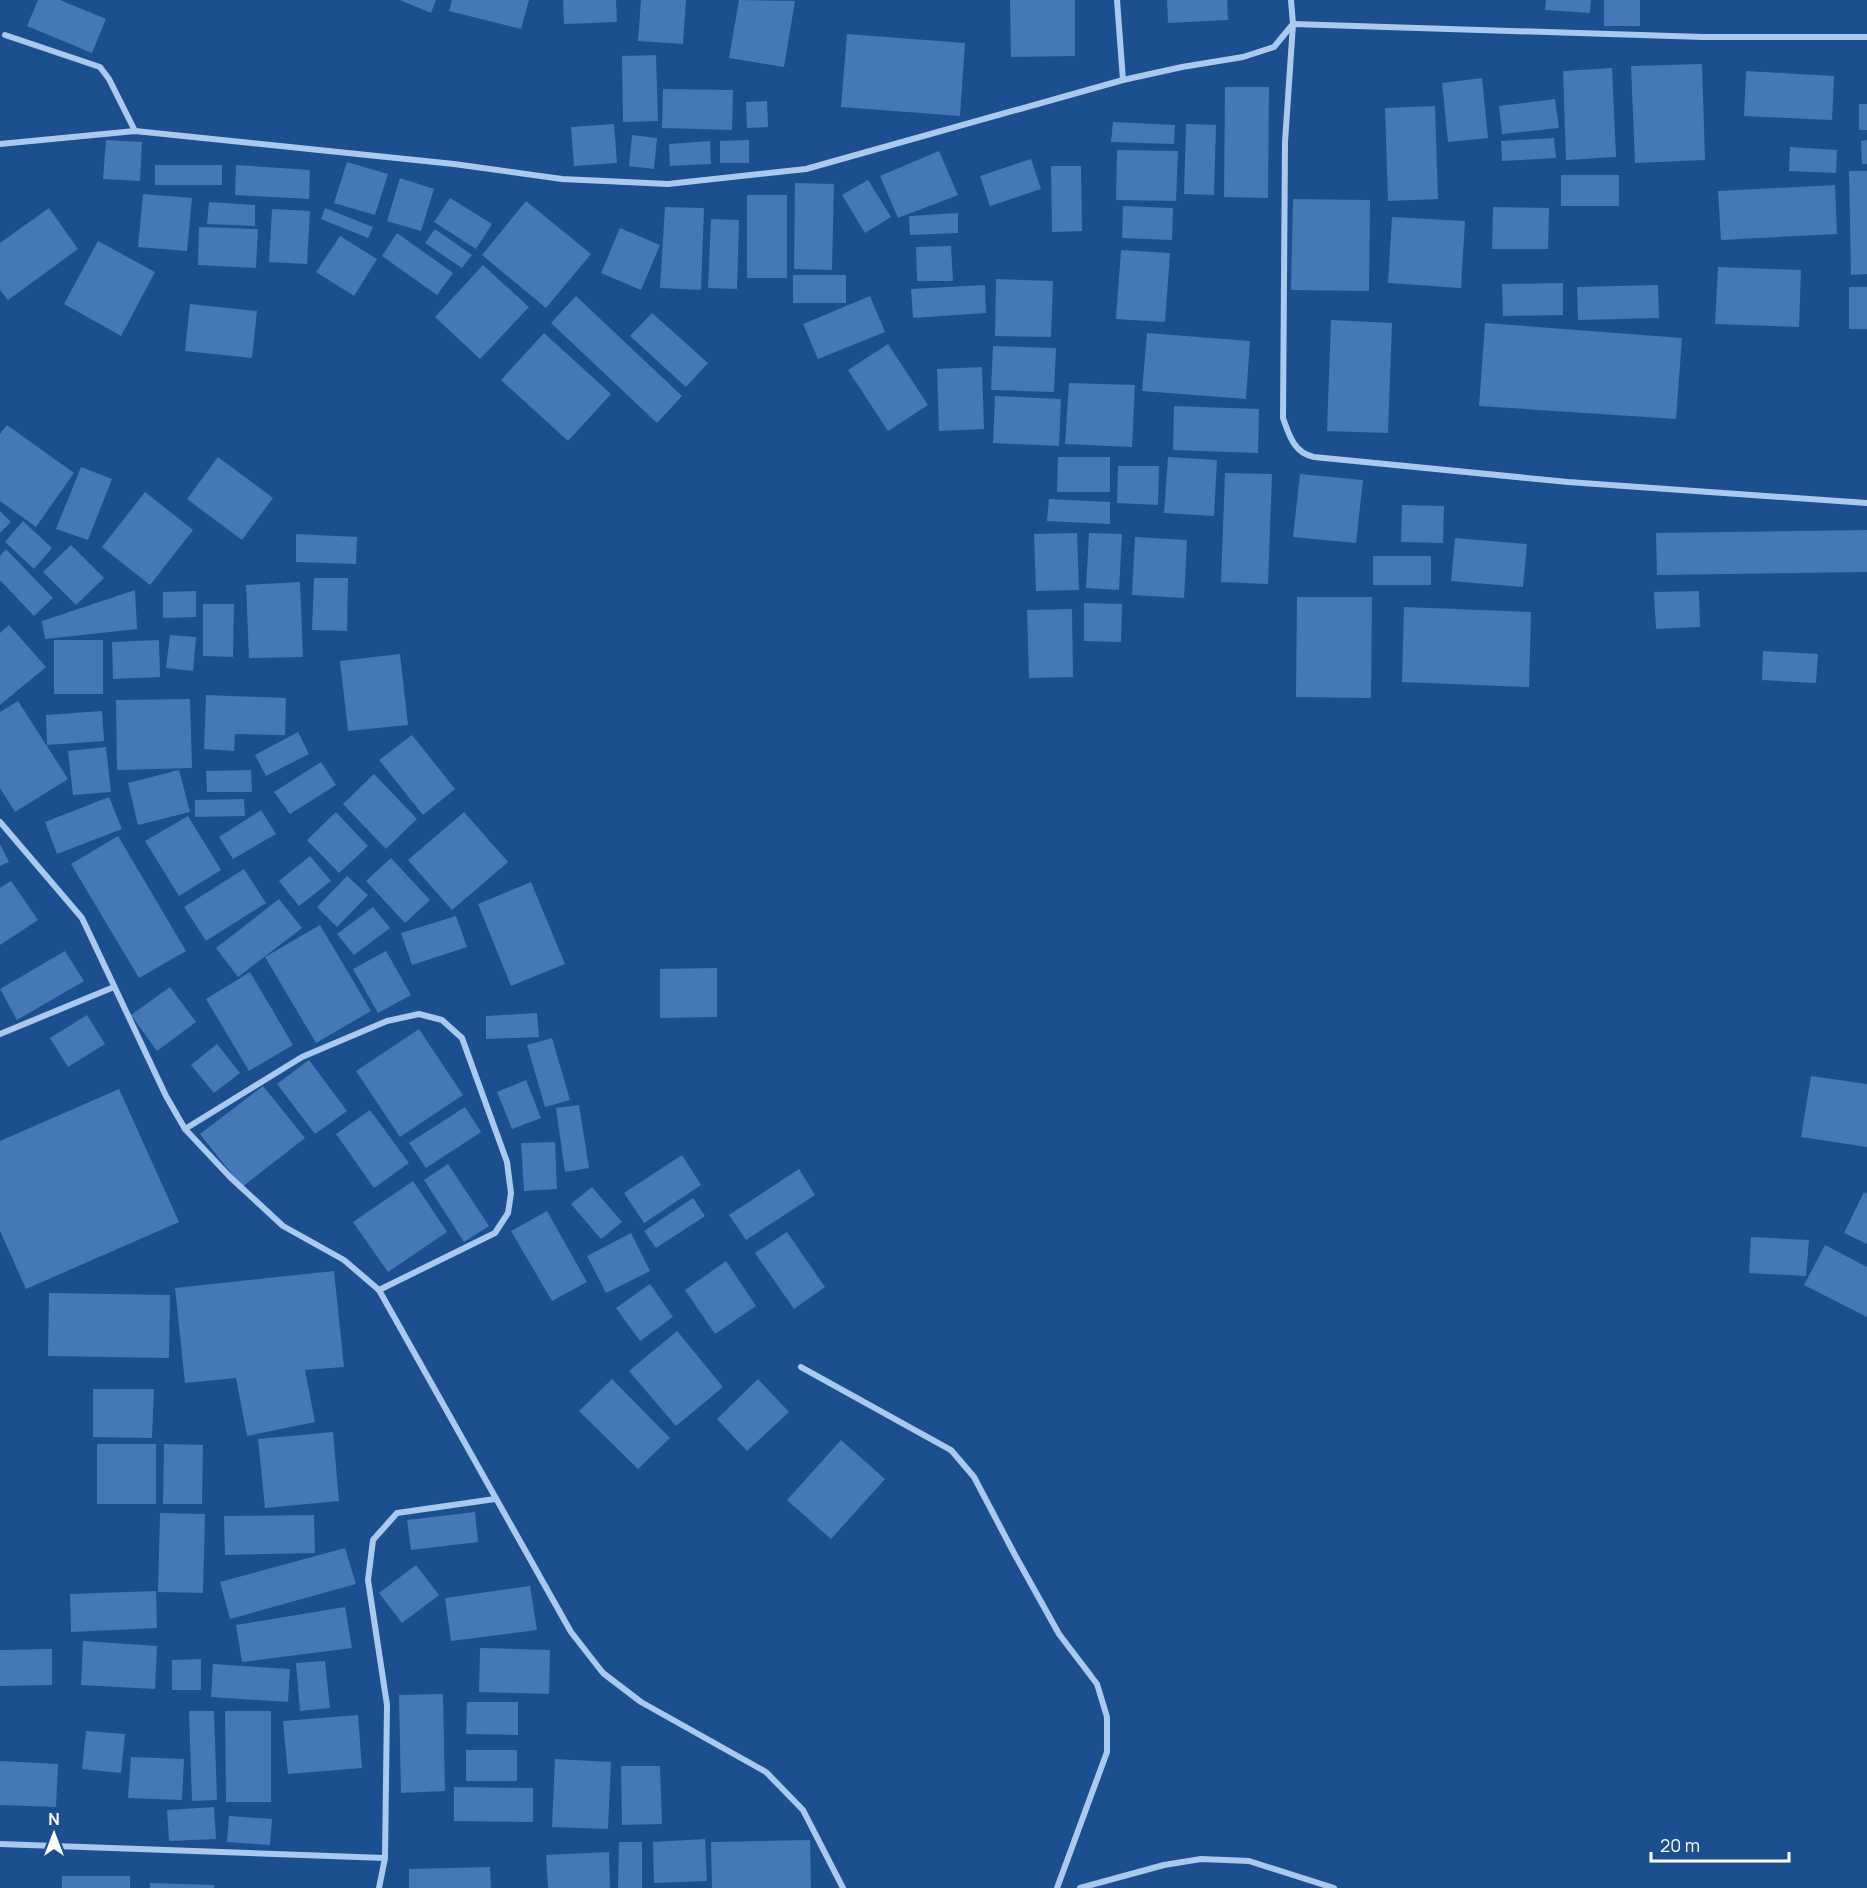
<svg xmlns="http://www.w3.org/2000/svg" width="1867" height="1888" font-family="Manrope,sans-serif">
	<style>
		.building { fill: #4478b7 }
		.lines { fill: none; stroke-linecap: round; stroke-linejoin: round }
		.street { stroke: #a9c9ee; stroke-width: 6 }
	</style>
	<rect width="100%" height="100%" fill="#1b4f8f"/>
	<g class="building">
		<path d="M38,0H60L106,19L92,53L27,26Z"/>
		<path d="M400,0H436L431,13Z"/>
		<path d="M452,0H529L521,29L449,11Z"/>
		<path d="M563,0H616L617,22L564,24Z"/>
		<path d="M641,0H686L683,44L638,41Z"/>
		<path d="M739,0L795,1L784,67L729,58Z"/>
		<path d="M1010,0H1075V56L1011,57Z"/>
		<path d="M1167,0H1227L1228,20L1168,23Z"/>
		<path d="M1546,0H1591L1590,13L1545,10Z"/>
		<rect x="1604" y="0" width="36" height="26"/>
		<path d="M847,34L965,43L960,116L841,107Z"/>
		<path d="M656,55L658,121L623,122L622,56Z"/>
		<path d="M1702,64L1705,160L1635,163L1631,66Z"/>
		<path d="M1612,68L1616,157L1566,160L1563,71Z"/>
		<path d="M1746,71L1834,76L1832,120L1744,116Z"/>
		<path d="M1482,78L1488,138L1448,142L1442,83Z"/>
		<path d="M1225,87H1269L1268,198L1224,197Z"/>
		<path d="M663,89L733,90L732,130L662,128Z"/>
		<path d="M1555,99L1559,128L1502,134L1499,106Z"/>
		<path d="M767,101L768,127L747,128L746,102Z"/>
		<rect x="1859" y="104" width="8" height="26"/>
		<path d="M1435,106L1438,199L1388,201L1385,108Z"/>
		<path d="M1113,122L1175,125L1174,144L1111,142Z"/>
		<path d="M614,124L617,163L574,166L571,127Z"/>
		<path d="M1186,124L1216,125L1214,195L1184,194Z"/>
		<path d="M632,135L657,138L654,169L629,166Z"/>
		<path d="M1554,138L1556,158L1502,161L1501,141Z"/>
		<path d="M106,140L142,142L140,181L103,179Z"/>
		<path d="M749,140V163H720V141Z"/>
		<path d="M1867,140V164H1862L1861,141Z"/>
		<path d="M710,141L711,164L670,166L669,144Z"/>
		<path d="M1790,147L1837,150L1836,173L1789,171Z"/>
		<path d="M1117,150L1178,151L1176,201L1116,200Z"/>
		<path d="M939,151L958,195L898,218L880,176Z"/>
		<path d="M1031,159L1041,189L990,206L980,176Z"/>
		<path d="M347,162L388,174L375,215L334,203Z"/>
		<rect x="155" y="165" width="67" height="20"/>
		<path d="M236,165L310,170L309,199L235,195Z"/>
		<path d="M1051,166H1081L1082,231L1052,232Z"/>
		<path d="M1849,171H1867V274L1851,275Z"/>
		<rect x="1561" y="175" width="58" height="31"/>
		<path d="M400,178L434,189L421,231L387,221Z"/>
		<path d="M868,180L891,217L865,233L842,195Z"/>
		<path d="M795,183L834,184L832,270L794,269Z"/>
		<path d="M1835,185L1837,234L1721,240L1718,191Z"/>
		<path d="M143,194L192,198L187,251L138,247Z"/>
		<rect x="747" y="195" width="40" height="83"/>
		<path d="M450,198L492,224L476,249L434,222Z"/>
		<path d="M1293,199L1370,200L1369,291L1291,290Z"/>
		<path d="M526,201L591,254L546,308L482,255Z"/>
		<path d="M209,202L255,205V226L207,224Z"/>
		<path d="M1123,206L1173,208L1172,240L1122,238Z"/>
		<path d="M665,207L704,208L701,290L660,288Z"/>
		<path d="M1493,207L1549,208L1548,249H1492Z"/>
		<path d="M49,208L78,249L8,300L0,290V243Z"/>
		<path d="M325,208L373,227L368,238L321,219Z"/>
		<path d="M272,209L310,211L307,264L269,262Z"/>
		<path d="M958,213V233L910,235L909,216Z"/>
		<path d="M1392,217L1465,221L1461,288L1388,283Z"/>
		<path d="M711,219L739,220L737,289L708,288Z"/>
		<path d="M199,227L258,229L256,268L198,265Z"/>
		<path d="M620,228L660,245L641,290L601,273Z"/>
		<path d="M435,229L472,255L462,268L425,243Z"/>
		<path d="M397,233L453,273L437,295L382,256Z"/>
		<path d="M340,236L377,259L354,296L316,272Z"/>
		<path d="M98,241L155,272L121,336L64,304Z"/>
		<path d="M951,246L953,281H917L916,247Z"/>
		<path d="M1121,250L1170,253L1165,322L1116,319Z"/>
		<path d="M483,265L529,307L480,359L435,317Z"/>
		<path d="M1718,267L1801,270L1799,327L1715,324Z"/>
		<rect x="793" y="275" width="53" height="28"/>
		<path d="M996,279L1053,281L1051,337L995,336Z"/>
		<path d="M1563,283V315L1503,316L1502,284Z"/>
		<path d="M985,285L986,313L913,318L911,289Z"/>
		<path d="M1658,285L1659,318L1578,320L1577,287Z"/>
		<rect x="1849" y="287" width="18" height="42"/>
		<path d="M576,296L682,396L657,423L551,323Z"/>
		<path d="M870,296L885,332L818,359L803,324Z"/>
		<path d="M190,304L257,311L252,358L185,351Z"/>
		<path d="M652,313L708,363L686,387L630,336Z"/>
		<path d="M1331,320L1392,323L1388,433L1327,431Z"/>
		<path d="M1485,323L1682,338L1676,419L1479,406Z"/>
		<path d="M544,333L611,394L568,441L501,380Z"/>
		<path d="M1147,333L1250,341L1246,399L1142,391Z"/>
		<path d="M888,344L928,405L888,431L848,370Z"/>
		<path d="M993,346L1056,348L1054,392L991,390Z"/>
		<path d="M982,367L984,429L939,431L937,369Z"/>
		<path d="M1069,383L1135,385L1132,447L1065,444Z"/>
		<path d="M995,396L1061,399L1059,446L993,443Z"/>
		<path d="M1174,406L1259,409L1258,453L1173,450Z"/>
		<path d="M7,425L74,473L36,527L0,501V434Z"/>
		<path d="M218,457L273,498L242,540L187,499Z"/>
		<path d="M1058,457H1110V492H1057Z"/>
		<path d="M1168,457L1217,460L1214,516L1164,513Z"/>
		<path d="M1118,466H1159L1158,505L1117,503Z"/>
		<path d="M81,467L112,479L88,540L56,529Z"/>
		<path d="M1225,473L1272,474L1268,584L1221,582Z"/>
		<path d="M1300,474L1363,480L1356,543L1293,537Z"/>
		<path d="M145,492L193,530L150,585L102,547Z"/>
		<path d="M1049,499L1110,502V524L1047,521Z"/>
		<path d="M1402,505L1444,506L1443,543L1401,542Z"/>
		<path d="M0,511L11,522L0,533Z"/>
		<path d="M23,521L52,548L34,569L5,542Z"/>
		<path d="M1867,530V572L1657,575L1656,533Z"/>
		<path d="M1077,533L1079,590L1036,591L1034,534Z"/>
		<path d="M1089,533L1122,534L1119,590L1086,588Z"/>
		<path d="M296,534L357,537L356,564L296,562Z"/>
		<path d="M1135,537L1187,540L1184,598L1132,595Z"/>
		<path d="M1455,538L1527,544L1523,587L1451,581Z"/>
		<path d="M71,545L104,578L76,605L43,572Z"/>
		<path d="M6,549L53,598L34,616L0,580V556Z"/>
		<rect x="1373" y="556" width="58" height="29"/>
		<path d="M314,578H348L347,631L312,630Z"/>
		<path d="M300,582L303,657L249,658L246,585Z"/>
		<path d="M135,590L137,629L45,639L42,621Z"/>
		<path d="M196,591V617L163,618V592Z"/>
		<path d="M1699,591L1700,627L1656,629L1654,592Z"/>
		<path d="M1297,597H1372L1371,698L1296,697Z"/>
		<path d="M1084,603L1122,604L1121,642L1084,641Z"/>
		<path d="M203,604H234L233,657L203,656Z"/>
		<path d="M1404,607L1531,612L1529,687L1402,682Z"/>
		<path d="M1072,609L1073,677L1029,678L1027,610Z"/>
		<path d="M9,625L46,667L0,705V633Z"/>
		<path d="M170,635L196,637L193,671L166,668Z"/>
		<rect x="54" y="640" width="49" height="54"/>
		<path d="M159,640L160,677L113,679L112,642Z"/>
		<path d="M1763,651L1818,654L1816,683L1762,680Z"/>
		<path d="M400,654L408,725L348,731L340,661Z"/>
		<path d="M206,695L286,698L285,735L235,734L234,751L204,749Z"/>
		<path d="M190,699L192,768L117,770L116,700Z"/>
		<path d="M18,701L68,779L15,812L0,788V712Z"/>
		<path d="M102,711L104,741L47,745L46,715Z"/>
		<path d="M298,732L309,754L266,776L255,755Z"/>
		<path d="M412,735L455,789L423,815L379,760Z"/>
		<path d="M106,747L111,792L73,795L68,751Z"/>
		<path d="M321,762L336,785L290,814L274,792Z"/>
		<path d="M179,770L190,812L138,825L128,783Z"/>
		<path d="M251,770L252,792H207L206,771Z"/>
		<path d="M374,774L417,819L386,849L343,804Z"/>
		<path d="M109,797L122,829L57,854L45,822Z"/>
		<path d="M244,799L245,816L195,817V800Z"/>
		<path d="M261,810L276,834L233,859L219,837Z"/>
		<path d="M336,812L368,846L339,873L307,840Z"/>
		<path d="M464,812L508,862L452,910L408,860Z"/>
		<path d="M188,816L221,870L179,896L145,841Z"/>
		<path d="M118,836L186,951L139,978L71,864Z"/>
		<path d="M0,844L9,862L0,866Z"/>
		<path d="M310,856L331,881L299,906L279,881Z"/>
		<path d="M391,858L430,900L405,923L366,881Z"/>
		<path d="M244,869L266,903L206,941L184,907Z"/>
		<path d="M347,876L368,895L337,927L317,907Z"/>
		<path d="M11,881L38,920L0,945V888Z"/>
		<path d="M531,882L565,964L511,986L478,904Z"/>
		<path d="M279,899L302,928L238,977L216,948Z"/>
		<path d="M373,907L390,928L354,955L337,934Z"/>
		<path d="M456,916L467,947L412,965L401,933Z"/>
		<path d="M320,925L371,1011L316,1043L265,957Z"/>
		<path d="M65,951L84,981L17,1020L0,989Z"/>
		<path d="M386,951L411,995L378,1013L353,969Z"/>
		<path d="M717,968V1017L660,1018V969Z"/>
		<path d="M250,972L293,1045L249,1071L206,999Z"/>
		<path d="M170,987L196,1022L157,1051L131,1015Z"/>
		<path d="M537,1013L539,1037L486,1039V1016Z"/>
		<path d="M87,1015L105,1044L68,1067L50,1038Z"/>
		<path d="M419,1029L463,1095L400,1137L356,1071Z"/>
		<path d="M552,1038L570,1100L545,1107L527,1045Z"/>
		<path d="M217,1044L240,1073L214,1093L191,1065Z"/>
		<path d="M309,1060L347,1111L315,1134L277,1084Z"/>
		<path d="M1811,1076L1867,1084V1147L1801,1137Z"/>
		<path d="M526,1080L541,1118L512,1129L497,1092Z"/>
		<path d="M263,1086L305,1138L242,1187L200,1134Z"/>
		<path d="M119,1089L179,1222L26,1289L0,1231V1141Z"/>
		<path d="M579,1105L589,1168L565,1172L556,1108Z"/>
		<path d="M465,1107L481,1132L426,1168L409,1143Z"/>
		<path d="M370,1110L409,1163L374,1188L336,1134Z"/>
		<path d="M555,1142L557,1189L524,1191L521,1143Z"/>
		<path d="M682,1155L701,1185L644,1223L624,1193Z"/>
		<path d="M448,1164L489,1226L464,1242L424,1180Z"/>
		<path d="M799,1169L815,1195L746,1240L729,1215Z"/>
		<path d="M413,1181L447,1232L388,1272L353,1222Z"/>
		<path d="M592,1187L622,1222L601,1239L571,1204Z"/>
		<path d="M1864,1192L1867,1194V1244L1844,1233Z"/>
		<path d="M693,1198L705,1216L656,1248L644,1231Z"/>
		<path d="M547,1211L587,1282L552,1301L511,1231Z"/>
		<path d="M787,1232L825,1287L794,1309L755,1253Z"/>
		<path d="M631,1233L650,1271L606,1293L587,1256Z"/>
		<path d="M1751,1237L1809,1240L1806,1276L1749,1273Z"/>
		<path d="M1825,1245L1867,1267V1317L1804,1285Z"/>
		<path d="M726,1261L756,1306L715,1334L685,1290Z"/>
		<path d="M334,1271L344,1367L305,1370L315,1422L247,1436L236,1378L185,1383L175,1288Z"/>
		<path d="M650,1284L673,1317L640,1341L616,1308Z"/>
		<path d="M49,1293L170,1295L169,1358L48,1356Z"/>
		<path d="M677,1331L723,1387L676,1426L629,1371Z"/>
		<path d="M612,1379L670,1438L638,1469L579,1411Z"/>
		<path d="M758,1379L789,1412L747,1451L717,1419Z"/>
		<path d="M93,1389H154L152,1438L93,1437Z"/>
		<path d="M333,1432L339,1501L265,1508L258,1439Z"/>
		<path d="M841,1440L885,1479L831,1539L787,1500Z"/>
		<rect x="97" y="1444" width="59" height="60"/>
		<path d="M164,1444L203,1445L202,1504H163Z"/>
		<path d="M475,1512L478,1542L411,1550L407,1520Z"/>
		<path d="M160,1513L205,1514L203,1593L158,1592Z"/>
		<path d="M314,1515L315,1553L225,1555L224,1516Z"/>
		<path d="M345,1548L356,1584L230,1619L220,1582Z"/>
		<path d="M416,1565L439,1595L402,1623L379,1593Z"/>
		<path d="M530,1586L537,1630L451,1641L445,1598Z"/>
		<path d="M156,1591L157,1628L71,1632L70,1594Z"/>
		<path d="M345,1607L352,1648L242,1662L236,1625Z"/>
		<path d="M83,1641L157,1646L155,1689L81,1685Z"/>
		<path d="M480,1648L550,1650L549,1694L479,1692Z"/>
		<path d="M52,1649V1685L0,1686V1650Z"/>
		<path d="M201,1659V1690H172V1660Z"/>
		<path d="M325,1661L330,1708L300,1711L296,1663Z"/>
		<path d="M213,1664L290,1669L288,1702L211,1697Z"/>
		<path d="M443,1694L445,1791L401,1793L399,1695Z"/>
		<path d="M467,1702H518V1735L466,1734Z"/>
		<path d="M189,1711H214L217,1800L192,1801Z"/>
		<path d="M225,1711H271V1802H226Z"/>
		<path d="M358,1715L362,1768L288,1774L283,1721Z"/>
		<path d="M86,1731L125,1734L121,1773L82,1769Z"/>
		<rect x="466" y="1750" width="51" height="31"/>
		<path d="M131,1757L184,1759L182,1800L128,1798Z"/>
		<path d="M555,1759L611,1762L608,1829L552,1827Z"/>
		<path d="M0,1761L58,1764L56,1807L0,1805Z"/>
		<path d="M621,1766H660L662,1824L622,1825Z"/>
		<path d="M454,1787L533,1788V1822L454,1821Z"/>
		<path d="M214,1807L216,1839L169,1841L167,1810Z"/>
		<path d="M229,1816L272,1819L270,1845L227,1842Z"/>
		<path d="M705,1839L707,1881L654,1883L653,1842Z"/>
		<path d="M810,1840L811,1888H712L711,1842Z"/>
		<path d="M619,1842H642V1888H618Z"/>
		<path d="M609,1852L610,1888H548L546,1855Z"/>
		<path d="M490,1867L491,1888H409V1869Z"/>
		<rect x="62" y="1876" width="68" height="12"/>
		<path d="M150,1883L214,1885V1888H150Z"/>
	</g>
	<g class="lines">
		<g class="street">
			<path d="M1117,0L1123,80"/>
			<path d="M5,35L100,67L109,79L135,131"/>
			<path d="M1867,37H1703L1293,24L1285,142L1283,418C1289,435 1294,453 1314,457L1568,482L1867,503"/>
			<path d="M0,144L135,131L454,164L562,179L668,184L806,169L1123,80L1182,67L1243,57L1274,47L1293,24L1291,0"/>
			<path d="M0,822L82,918L166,1096L185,1129L230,1177L283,1226L344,1260L379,1290L571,1632L603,1673L641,1702L766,1772L803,1810L843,1888"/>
			<path d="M0,1034L114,987"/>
			<path d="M185,1129L302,1057L387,1021L419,1014L442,1020L462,1038L507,1162L511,1193L508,1213L495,1233L379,1290"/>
			<path d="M801,1367L951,1450L974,1477L1015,1555L1059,1634L1097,1684L1107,1717V1752L1057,1888"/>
			<path d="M0,1844L385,1858L387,1705L368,1580L373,1540L397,1513L495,1499"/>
			<path d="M379,1888L385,1858"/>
			<path d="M1080,1888L1164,1865L1201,1859L1249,1861L1334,1888"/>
		</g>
	</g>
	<g transform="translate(54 1834)" stroke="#1b4f8f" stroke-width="4.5" paint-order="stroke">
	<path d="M0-4.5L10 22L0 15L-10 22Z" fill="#ffffff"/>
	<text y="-9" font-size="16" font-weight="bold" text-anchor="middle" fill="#ffffff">N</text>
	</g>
	<path d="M1651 1852v9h138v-9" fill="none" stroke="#ffffff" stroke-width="3"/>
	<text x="1660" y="1852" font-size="18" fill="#ffffff" stroke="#1b4f8f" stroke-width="4.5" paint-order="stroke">20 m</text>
</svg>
